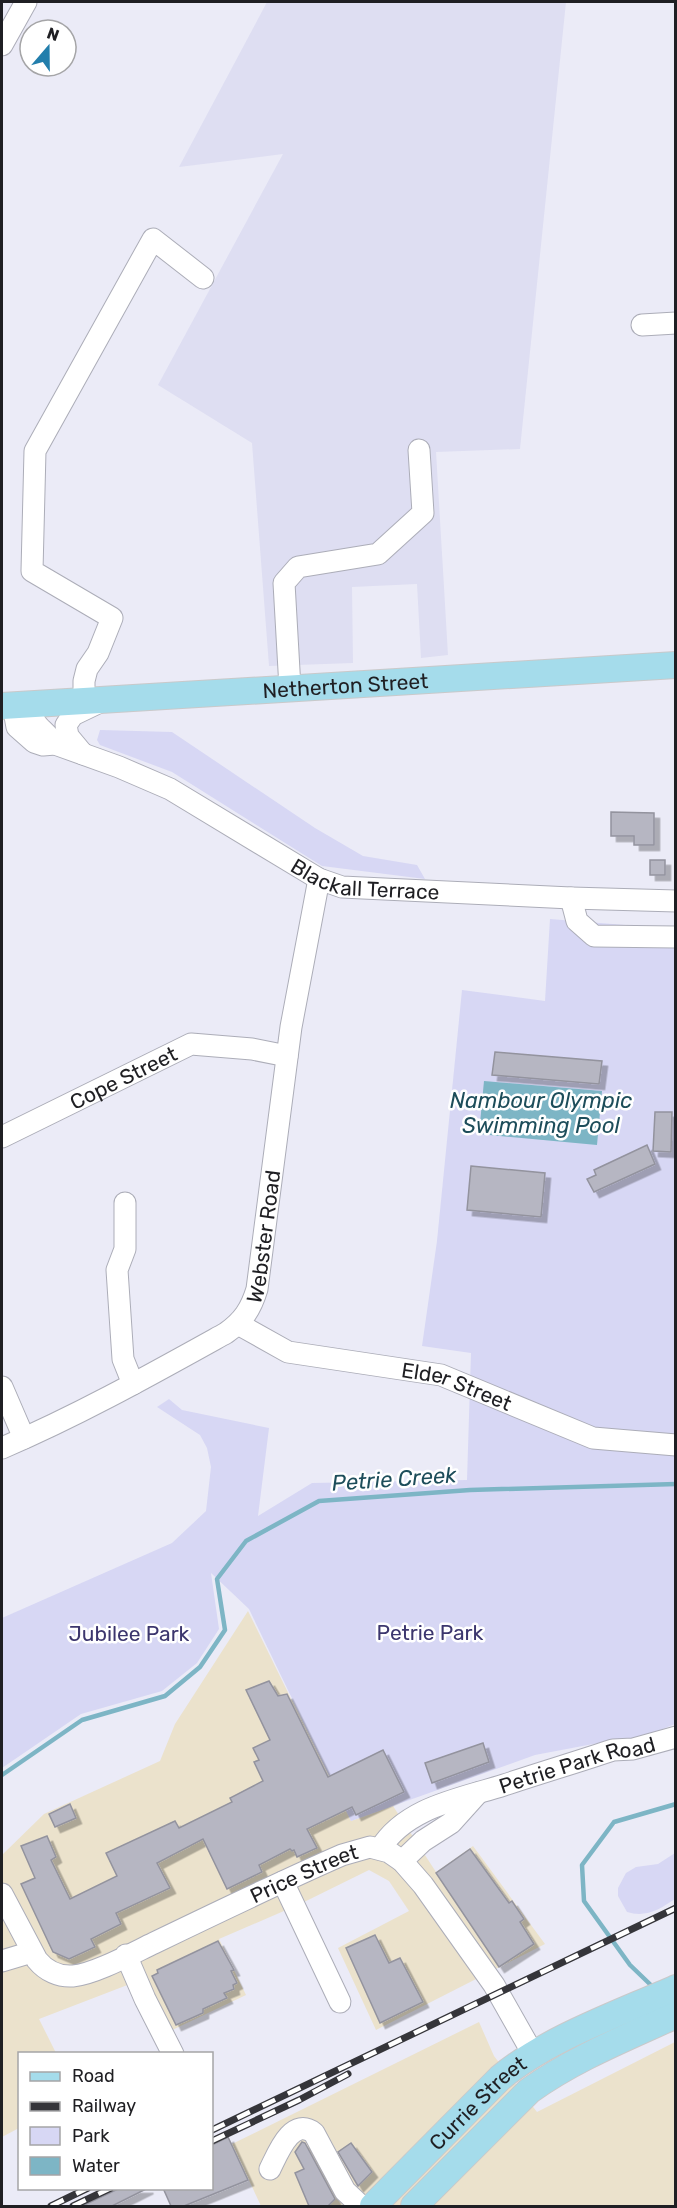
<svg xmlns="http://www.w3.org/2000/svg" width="677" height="2208" font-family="Rubik,sans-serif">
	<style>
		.commercial { fill: #ebe2cc }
		.built { fill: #dedef2 }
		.green { fill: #d7d7f4 }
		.water { fill: #7db5c5 }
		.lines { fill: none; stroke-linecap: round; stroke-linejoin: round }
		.stream { stroke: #7db5c5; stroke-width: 4.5 }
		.building { fill: #b6b6c2; stroke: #93939e; stroke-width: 1.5; filter: url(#shadow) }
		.minor-casing { stroke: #acadb8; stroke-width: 23 }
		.major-casing { stroke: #c9c9ca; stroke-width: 28 }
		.minor { stroke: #fff; stroke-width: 21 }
		.major { stroke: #a5dceb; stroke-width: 26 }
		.rail-casing { stroke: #35353a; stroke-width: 7 }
		.rail { stroke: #fff; stroke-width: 4.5; stroke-dasharray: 14; stroke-linecap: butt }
		.labels { text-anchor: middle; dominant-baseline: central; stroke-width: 5; stroke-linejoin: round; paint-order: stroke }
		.street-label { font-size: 21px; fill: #1f1f23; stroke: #fff }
		.park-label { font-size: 21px; fill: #3c366e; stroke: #fff }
		.water-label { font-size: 22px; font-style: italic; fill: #1d4d5a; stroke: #fff }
	</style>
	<defs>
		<filter id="shadow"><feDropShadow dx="5.5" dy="5.5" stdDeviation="0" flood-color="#0004"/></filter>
	</defs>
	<rect width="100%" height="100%" fill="#ebebf7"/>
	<g class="commercial">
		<path d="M248,1611L351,1821L393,1806L436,1872L473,1846L545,1944L376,2030L338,1948L409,1911L389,1881L369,1870L300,1904L219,1939L246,1995L168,2032L143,1979L39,2019L56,2053L20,2054L19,2128L2,2137V1855L44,1814L160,1761L175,1724Z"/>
		<path d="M479,2022L494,2056L537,2112L675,2042V2206H261L232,2144Z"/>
	</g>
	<path class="built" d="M267,2H566L520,449L436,452L448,655L421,658L417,584L352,587L353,663L269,666L252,443L158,385L283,154L179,167Z"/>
	<g class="green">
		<path d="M100,730L172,732L315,828L363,856L417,865L425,879L322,866L172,772L100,745L97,740Z"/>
		<path d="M550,919L675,929V1724L633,1741H609L535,1755L351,1821L249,1609L211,1573L219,1629L197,1663L162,1691L81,1714L2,1768V1618L172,1543L206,1511L211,1467L207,1448L200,1435L157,1407L169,1399L182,1410L269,1428L258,1516L312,1483L467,1480L471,1353L422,1346L437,1241L462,990L545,1001Z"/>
		<path d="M675,1853V1899C660,1909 646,1918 627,1912L618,1896V1888L626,1873L636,1867L658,1864Z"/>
	</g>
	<path class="water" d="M484,1081L602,1091L597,1145L479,1134Z"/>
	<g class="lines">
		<g class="stream">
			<path d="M2,1775L82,1720L165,1696L200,1667L225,1630L217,1579L246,1541L319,1501L470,1490L676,1484"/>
			<path d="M655,1989L630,1965L584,1901L582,1865L614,1822L676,1804"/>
		</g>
	</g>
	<g class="building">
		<path d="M611,812L654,813V845H634V836H611Z"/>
		<rect x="650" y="860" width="15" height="15"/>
		<path d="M495,1052L602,1061L599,1084L492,1075Z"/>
		<path d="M655,1112H672L671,1152L653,1151Z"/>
		<path d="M647,1145L655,1164L594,1192L587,1179L596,1175L594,1170Z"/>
		<path d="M471,1166L545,1173L541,1217L467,1210Z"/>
		<path d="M269,1681L278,1696L287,1694L328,1777L383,1750L404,1792L356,1815L352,1807L307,1829L317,1848L297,1857L294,1850L292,1851L290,1849L259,1865L262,1872L227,1889L203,1839L157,1863L170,1888L116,1913L121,1924L91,1939L95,1947L69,1959L53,1952L21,1884L35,1878L21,1846L47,1836L56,1857L51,1860L70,1899L117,1876L106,1853L175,1821L179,1828L232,1802L230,1798L263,1781L254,1762L259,1760L253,1748L270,1740L246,1690Z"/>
		<path d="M483,1743L489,1762L432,1783L425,1763Z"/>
		<path d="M70,1804L76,1818L55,1827L49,1814Z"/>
		<path d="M470,1849L509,1903L512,1901L524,1919L520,1922L534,1944L499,1967L436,1873Z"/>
		<path d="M375,1935L389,1963L400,1958L423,2002L380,2023L346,1948Z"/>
		<path d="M218,1941L234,1970L231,1971L237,1983L233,1985L234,1989L224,1993L227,1998L203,2009V2013L176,2025L152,1976L158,1973L157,1970Z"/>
		<path d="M228,2137L248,2180L184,2206H171L163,2188H212V2145Z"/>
		<path d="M302,2142L305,2143L335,2199L328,2206H309L295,2173L304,2169L295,2152Z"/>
		<path d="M351,2143L372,2172L358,2186L338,2152Z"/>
		<path d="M120,2188H148L112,2206H82Z"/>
	</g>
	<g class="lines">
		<g class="minor-casing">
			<g id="minor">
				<path d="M2,45L26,2"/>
				<path d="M642,325L676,323"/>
				<path d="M290,688L284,583L298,567L378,554L423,513L419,450"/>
				<path d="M84,700V681L87,669L98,653L112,618L32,571L35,451L153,239L203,278"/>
				<path d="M30,704C34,730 41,725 55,744"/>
				<path id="s1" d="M13,705L17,727L34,742L43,745L55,744L119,767L170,789L319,879L342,887L571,898L676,901"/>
				<path d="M83,754L68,736L66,725L73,715L100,702"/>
				<path d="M571,898L577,921L594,936L676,937"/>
				<path id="s2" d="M2,1137L191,1044L252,1049L287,1056"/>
				<path d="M125,1203V1249L117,1270L123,1359L133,1384"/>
				<path id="s3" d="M238,1324L288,1352L441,1375L593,1438L676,1445"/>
				<path d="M2,1387L24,1438"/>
				<path id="s4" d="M2,1448C79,1415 152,1374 226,1333C243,1321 251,1309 257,1289L291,1027L319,879"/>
				<path id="s5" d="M380,1849C406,1807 460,1799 504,1785C540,1773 577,1762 613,1750L633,1749L676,1737"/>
				<path d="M402,1861L423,1841L451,1823L478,1793"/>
				<path d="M283,1882L340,2002"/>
				<path id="s6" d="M2,1894L37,1960C46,1971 59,1977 73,1976C95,1974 133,1953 154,1943C216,1913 278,1883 342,1855L370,1847L389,1852L402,1861L423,1885L494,1985L533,2054"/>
				<path d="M126,1955L145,1999L173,2054"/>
				<path d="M2,1961L32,1952"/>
				<path d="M270,2169C278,2153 292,2116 314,2133L345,2191L361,2206"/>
			</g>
		</g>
		<g class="major-casing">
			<g id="major">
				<path id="s7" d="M2,706L676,665"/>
				<path id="s8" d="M373,2206L500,2078C546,2039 620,2013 676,1988"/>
				<path d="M414,2206L529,2091C573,2059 626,2038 676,2015"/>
			</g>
		</g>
		<use href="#minor" class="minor"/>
		<use href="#major" class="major"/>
		<g class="rail-casing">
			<g id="rail">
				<path d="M212,2130L676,1908"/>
				<path d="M212,2141L299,2100L348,2074"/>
				<path d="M51,2206L88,2188"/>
				<path d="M73,2206L111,2188"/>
			</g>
		</g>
		<use href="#rail" class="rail"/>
	</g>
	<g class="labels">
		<g class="street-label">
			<text stroke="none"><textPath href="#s7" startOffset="344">Netherton Street</textPath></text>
			<text stroke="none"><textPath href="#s1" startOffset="410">Blackall Terrace</textPath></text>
			<text stroke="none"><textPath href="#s2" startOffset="135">Cope Street</textPath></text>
			<text stroke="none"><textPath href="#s4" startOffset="360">Webster Road</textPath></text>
			<text stroke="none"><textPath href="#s3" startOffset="230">Elder Street</textPath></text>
			<text stroke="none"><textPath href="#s5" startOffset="219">Petrie Park Road</textPath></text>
			<text stroke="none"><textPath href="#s6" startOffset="369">Price Street</textPath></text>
			<text stroke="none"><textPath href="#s8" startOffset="147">Currie Street</textPath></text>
		</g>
		<g class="park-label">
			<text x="430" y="1632">Petrie Park</text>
			<text x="129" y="1633">Jubilee Park</text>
		</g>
		<g class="water-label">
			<text x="541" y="1100">Nambour Olympic<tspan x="541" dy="25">Swimming Pool</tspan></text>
			<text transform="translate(394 1479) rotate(-4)">Petrie Creek</text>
		</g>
	</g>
	<rect width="677" height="2208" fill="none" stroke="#1f1f23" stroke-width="6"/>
	<rect x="18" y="2052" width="195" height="138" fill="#ffffff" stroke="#a5a5a7" stroke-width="1.5"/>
	<rect x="30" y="2072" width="30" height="9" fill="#a5dceb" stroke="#a5a5a7" stroke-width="1.5"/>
	<text x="72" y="2082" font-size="18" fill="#1f1f23">Road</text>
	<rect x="30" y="2102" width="30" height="9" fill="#35353a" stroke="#a5a5a7" stroke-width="1.5"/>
	<text x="72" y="2112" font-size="18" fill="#1f1f23">Railway</text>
	<rect x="30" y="2127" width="30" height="18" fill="#d7d7f4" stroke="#a5a5a7" stroke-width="1.5"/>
	<text x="72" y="2142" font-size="18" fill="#1f1f23">Park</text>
	<rect x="30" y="2157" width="30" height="18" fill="#7db5c5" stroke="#a5a5a7" stroke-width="1.5"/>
	<text x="72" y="2172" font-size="18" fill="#1f1f23">Water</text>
	<g transform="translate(48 48) rotate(20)"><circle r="28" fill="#ffffff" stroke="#a5a5a7" stroke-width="1.5"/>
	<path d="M0-4.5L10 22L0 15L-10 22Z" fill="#227eac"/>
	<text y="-9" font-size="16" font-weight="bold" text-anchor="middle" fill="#1f1f23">N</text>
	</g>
</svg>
